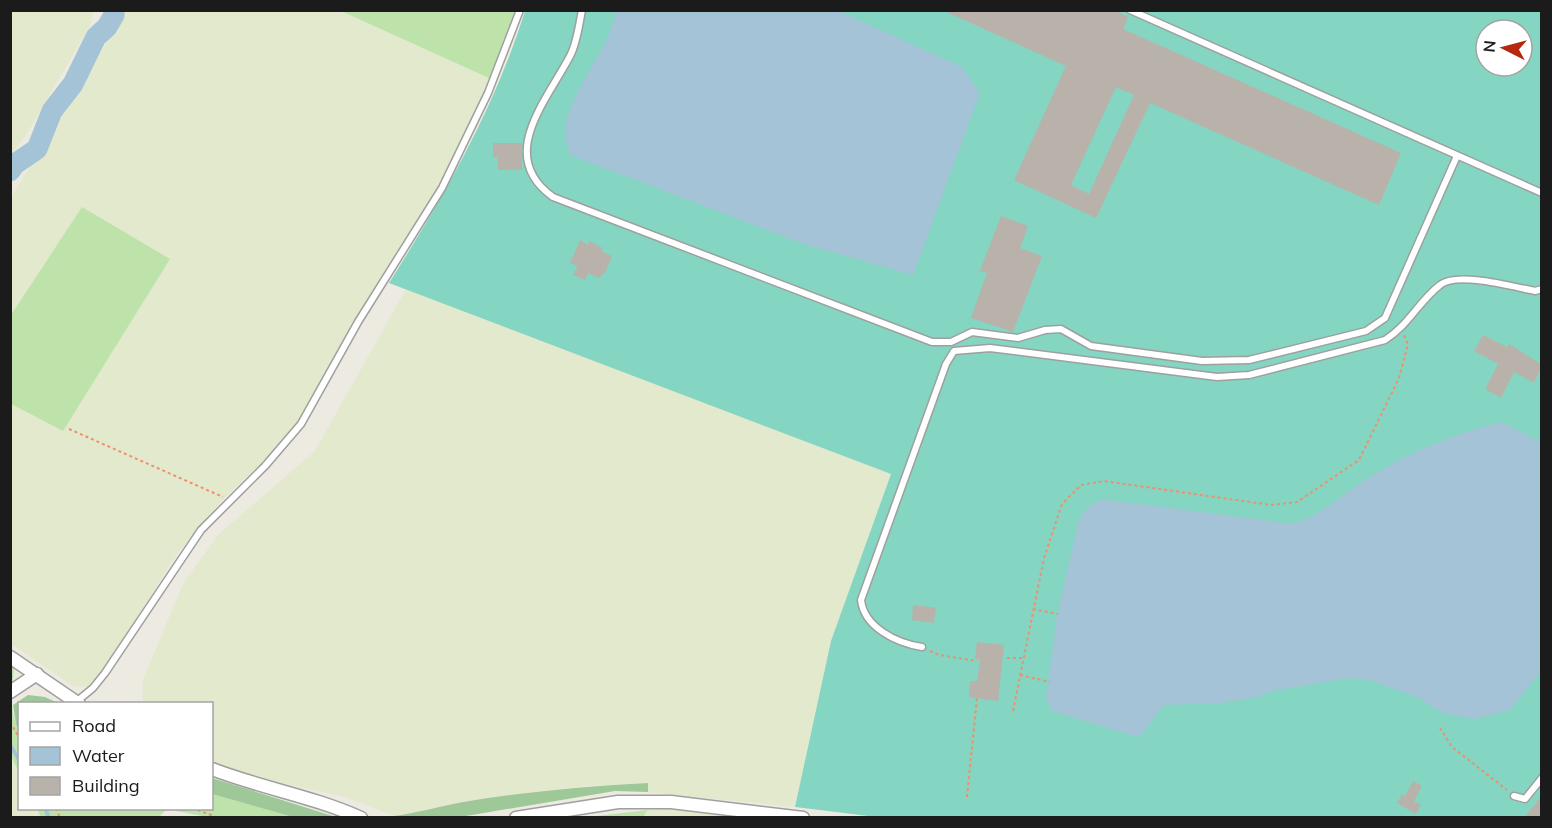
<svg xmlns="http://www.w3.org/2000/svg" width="1552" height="828" font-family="Mulish,sans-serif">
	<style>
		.farmland { fill: #e3e9cd }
		.grass { fill: #bde3aa }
		.forest { fill: #9fc898 }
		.pitch { fill: #84d5c2; fill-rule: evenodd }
		.water { fill: #a4c3d6 }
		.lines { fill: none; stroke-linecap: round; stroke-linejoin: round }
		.stream { stroke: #a4c3d6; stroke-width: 4 }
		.river { stroke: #a4c3d6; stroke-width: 21 }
		.building { fill: #b8b2ab; fill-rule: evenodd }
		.service-casing { stroke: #9f9f9f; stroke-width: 9 }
		.minor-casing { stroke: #9f9f9f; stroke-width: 15 }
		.path { stroke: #ee906f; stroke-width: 2; stroke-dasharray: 3 3; stroke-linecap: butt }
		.service { stroke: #fff; stroke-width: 6 }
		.minor { stroke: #fff; stroke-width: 12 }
	</style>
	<rect width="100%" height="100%" fill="#eceae1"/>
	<g class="farmland">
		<path d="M11,10L93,11L91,24L26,135L11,154Z"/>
		<path d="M118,11H341L491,79L442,182L382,276L297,424L270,456L224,498L178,552L108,663L89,687L73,686L11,644V404L63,431L82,208L12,316L10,199L118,25Z"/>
		<path d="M406,289L891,474L831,641L795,807L648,792L647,783L587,786L460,802L428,811L394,816L345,797L224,770L212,762V704L143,703L142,682L184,582L219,534L315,451Z"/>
		<path d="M10,756L19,772L20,808L37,809L41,817H11Z"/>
		<path d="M673,808L747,817H643L648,810Z"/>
	</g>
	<g class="grass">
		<path d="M341,11H515L491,79Z"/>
		<path d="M82,207L170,259L63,431L11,404V315Z"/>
		<path d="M10,665L14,667C13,685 8,713 19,728V772L11,756Z"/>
		<path d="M212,794L293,817H207L167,809L159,817L41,818L37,809L212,808Z"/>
		<path d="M648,810L643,817H587Z"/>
	</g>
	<g class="forest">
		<path d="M28,695L45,697L58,703L20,704L19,728L16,724L13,705Z"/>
		<path d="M212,778L336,817H293L212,794Z"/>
		<path d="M648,783V792L615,791L460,817L394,816C418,813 440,806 463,802C524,792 586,786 648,783Z"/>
	</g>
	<path class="pitch" d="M525,11H1541V817L885,818L795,807L831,641L891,474L389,283C444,196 494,110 525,11ZM1486,30H1522V66H1486Z"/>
	<g class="water">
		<path d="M616,11H839L962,67L980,93L913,275L804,244L570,155C568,147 564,135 565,127C573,85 608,53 616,11Z"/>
		<path d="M1502,422L1542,443L1541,671L1510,710L1475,719L1442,713L1419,698L1370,680L1349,678L1272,691L1259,697L1221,703L1165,705C1154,715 1150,729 1137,737L1052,711L1046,698L1057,616L1079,519L1088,507L1101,499L1293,524C1322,515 1345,492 1371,476C1412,451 1455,433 1502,422Z"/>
	</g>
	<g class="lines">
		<g class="stream">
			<path d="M10,745L20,761"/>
			<path d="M45,808L49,818"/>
		</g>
		<path class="river" d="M10,171L15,164L37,149L52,111L73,84L96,37L107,27L114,15V10"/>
	</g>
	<g class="building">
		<path d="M942,10H1114L1128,17L1123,29L1401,153L1379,205L1150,103L1096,218L1014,180L1066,66ZM1116,87L1134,95L1089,194L1071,185Z"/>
		<path d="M493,143H522V170H498V157H493Z"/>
		<path d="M1001,216L1028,226L1020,248L1042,256L1013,332L971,318L987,273L980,271Z"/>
		<path d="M580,240L588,245L589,241L603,248L601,251L612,256L606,271L599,278L588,273L585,280L573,275L578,266L570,263Z"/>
		<path d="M1483,335L1507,347L1509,344L1542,365L1534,383L1514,372L1501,398L1485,389L1498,364L1474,351Z"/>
		<path d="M913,605L936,608L934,623L912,620Z"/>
		<path d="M977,642L1004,645L998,701L969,697L970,681H977L980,659H975Z"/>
		<path d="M1413,781L1422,786L1414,801L1421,805L1416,814L1397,803L1402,794L1405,796Z"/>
		<path d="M1542,795V818H1524Z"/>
	</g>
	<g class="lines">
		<g class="service-casing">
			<g id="service">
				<path d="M582,10C579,25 577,43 570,56C546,102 496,156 553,197L932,342H951L972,332L1018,338L1045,330L1061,329L1091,346L1202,361L1249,360L1366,331L1385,318L1457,156"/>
				<path d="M1130,10L1542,193"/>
				<path d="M922,647C896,643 864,627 861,600L946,364L954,351L990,348L1217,377L1249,375L1385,340C1409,325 1419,301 1440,285C1457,271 1514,287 1535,291L1542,289"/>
				<path d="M76,702L93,688L105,673L201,530L265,466L301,424L358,322L442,188L488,93L520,10"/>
				<path d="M1514,796L1525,799L1542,778"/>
			</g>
		</g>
		<g class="minor-casing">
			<g id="minor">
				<path d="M10,657L79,704"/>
				<path d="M10,692L37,674"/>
				<path d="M212,769C261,788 312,796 361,818"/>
				<path d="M516,818L618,802H671L803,818"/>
			</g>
		</g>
		<g class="path">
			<path d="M69,429L223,497"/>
			<path d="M1033,609L1058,614"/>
			<path d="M930,651L939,655L977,661"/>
			<path d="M1007,658H1024"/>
			<path d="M1020,675L1050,682"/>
			<path d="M1013,711L1044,558L1062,504L1081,485L1104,481L1271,505L1297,502L1359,460L1399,378L1408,344L1404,335"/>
			<path d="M10,722L20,739"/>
			<path d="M1440,728L1452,747L1507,790"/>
			<path d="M967,797L977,698"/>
			<path d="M56,808L60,818"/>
			<path d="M192,808L219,818"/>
		</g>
		<use href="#service" class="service"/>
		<use href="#minor" class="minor"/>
	</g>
	<rect width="1552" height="828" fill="none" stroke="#1b1b1b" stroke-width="24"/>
	<rect x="18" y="702" width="195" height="108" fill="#ffffff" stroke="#a4a4a4" stroke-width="1.5"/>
	<rect x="30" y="722" width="30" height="9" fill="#ffffff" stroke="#a4a4a4" stroke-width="1.5"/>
	<text x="72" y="732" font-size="18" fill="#1b1b1b">Road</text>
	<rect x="30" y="747" width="30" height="18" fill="#a4c3d6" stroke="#a4a4a4" stroke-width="1.5"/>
	<text x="72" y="762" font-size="18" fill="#1b1b1b">Water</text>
	<rect x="30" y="777" width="30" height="18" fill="#b8b2ab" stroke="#a4a4a4" stroke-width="1.5"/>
	<text x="72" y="792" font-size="18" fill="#1b1b1b">Building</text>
	<g transform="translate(1504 48) rotate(276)"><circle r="28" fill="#ffffff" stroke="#a4a4a4" stroke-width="1.5"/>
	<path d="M0-4.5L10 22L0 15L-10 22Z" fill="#b6290f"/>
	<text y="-9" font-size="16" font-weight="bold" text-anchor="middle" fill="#1b1b1b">N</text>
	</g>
</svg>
